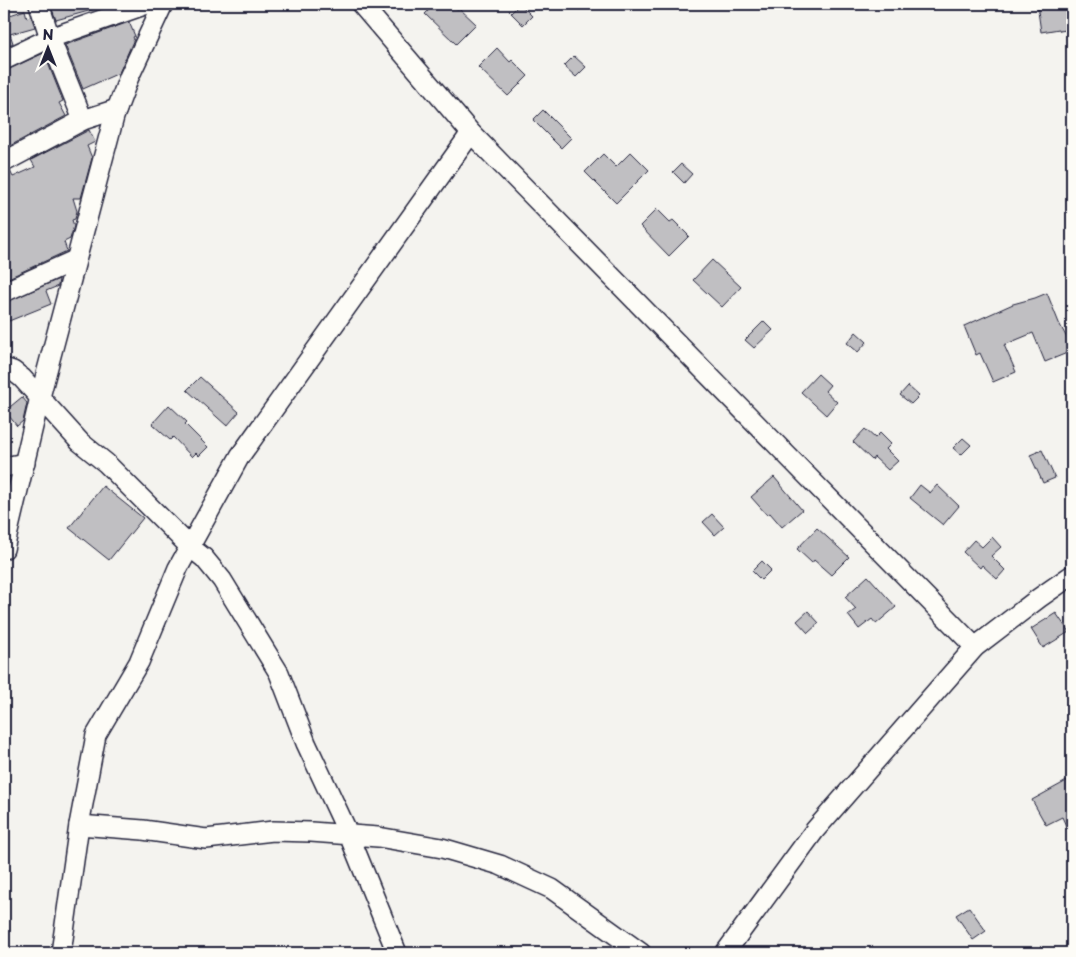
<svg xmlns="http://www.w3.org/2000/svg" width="1076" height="957" font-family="'Playpen Sans',sans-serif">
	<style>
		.building { fill: #c0bfc2; stroke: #22223b }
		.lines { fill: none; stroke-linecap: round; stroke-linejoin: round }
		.minor-casing { stroke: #22223b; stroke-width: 22 }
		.minor { stroke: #fdfcf7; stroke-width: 19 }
	</style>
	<rect width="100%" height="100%" fill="#f4f3ef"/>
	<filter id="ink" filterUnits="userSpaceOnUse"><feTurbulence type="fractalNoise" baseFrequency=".02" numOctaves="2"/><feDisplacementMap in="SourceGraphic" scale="10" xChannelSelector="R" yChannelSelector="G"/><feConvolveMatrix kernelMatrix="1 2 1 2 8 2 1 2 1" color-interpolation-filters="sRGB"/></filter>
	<g filter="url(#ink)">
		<g class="building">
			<path d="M66,4H114L56,20L52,9Z"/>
			<path d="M435,4H452L457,9L459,8L476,24L456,44L425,14Z"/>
			<path d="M520,4L532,16L523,25L511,13Z"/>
			<path d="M1037,4H1072V29L1060,31L1059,29L1041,32Z"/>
			<path d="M25,10L27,18L31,16L35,27L10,34L13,43L4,48V17Z"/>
			<path d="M129,22L135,36L133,37L134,39L119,73L83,89L65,45Z"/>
			<path d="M497,48L510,62L512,60L528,76L508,96L478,67Z"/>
			<path d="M44,53L63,101L59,103L66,116L4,149V71Z"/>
			<path d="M574,56L586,67L576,77L564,66Z"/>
			<path d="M543,110L571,138L561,148L533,120Z"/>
			<path d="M89,130L95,142L87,146L92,158L81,198H73L77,211L75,219L72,220L74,226L70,239L64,242L67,251L4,280V173L10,171L13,177L35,167L31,160Z"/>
			<path d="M631,152L649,170L616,203L585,172L603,154L616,167Z"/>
			<path d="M681,164L692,174L684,183L673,172Z"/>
			<path d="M657,209L670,222L673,220L689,236L669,256L640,226Z"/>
			<path d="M712,260L741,287L722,307L693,280Z"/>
			<path d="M59,279L58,286L46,291L51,304L4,323V303Z"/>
			<path d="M1047,293L1059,323L1068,340L1070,339L1072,351L1045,362L1033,333L1004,345L1016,372L993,382L980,353L976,355L964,326L1013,304L1035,298Z"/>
			<path d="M764,321L773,330L754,348L745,340Z"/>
			<path d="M856,332L867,342L858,352L847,343Z"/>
			<path d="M818,374L830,385L825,391L837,402L826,415L801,392Z"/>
			<path d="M200,377L239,412L227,426L187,390Z"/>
			<path d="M908,386L919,396L911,404L900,395Z"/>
			<path d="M22,397L27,403L23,421L17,426L5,411Z"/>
			<path d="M169,405L187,422L185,424L208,447L199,456L196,453L192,457L173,437L170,440L152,424Z"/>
			<path d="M865,429L875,438L880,433L891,444L886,449L898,461L888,470L874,457L872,460L853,442Z"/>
			<path d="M963,438L971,445L961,455L953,448Z"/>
			<path d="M1042,450L1055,478L1043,483L1030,455Z"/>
			<path d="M774,477L802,510L782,527L770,513L767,515L751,497Z"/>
			<path d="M920,485L930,493L937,485L959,506L943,525L910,498Z"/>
			<path d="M103,486L143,518L109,560L69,528Z"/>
			<path d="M712,514L724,527L715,535L703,522Z"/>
			<path d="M817,528L849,557L831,575L814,560L812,563L797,549Z"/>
			<path d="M992,537L1001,547L991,556L1005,570L997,579L982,565L980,568L963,552L974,540L982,547Z"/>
			<path d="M762,561L771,570L761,580L752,571Z"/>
			<path d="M868,576L896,607L876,624L872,619L859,629L848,615L856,609L845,597Z"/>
			<path d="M808,611L819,623L808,633L797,621Z"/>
			<path d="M1056,613L1069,632L1043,648L1031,629Z"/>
			<path d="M1072,778V839L1062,817L1046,825L1032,800Z"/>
			<path d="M969,907L986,931L973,940L956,915Z"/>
		</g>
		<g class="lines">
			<g class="minor-casing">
				<g id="minor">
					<path d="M39,4L50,38L83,120"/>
					<path d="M361,4L471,133L975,647"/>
					<path d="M4,60L50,38L147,4"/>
					<path d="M4,162L83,120L117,109"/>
					<path d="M4,292L75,260"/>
					<path d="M4,368L13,371L22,378L80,442L106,463L190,547L204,558L222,580L279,673L306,743L349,835L397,953"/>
					<path d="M4,467L25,463"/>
					<path d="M4,549L40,397L114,117L129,77L163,4"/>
					<path d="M79,825L143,830L206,839L273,831L311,832L378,837L442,848L500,865L552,889L641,953"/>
					<path d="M61,953L79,825L96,735L139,662L178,568L240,456L471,133"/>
					<path d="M725,953L815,830L975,647L1039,598L1072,575"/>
				</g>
			</g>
			<use href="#minor" class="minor"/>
		</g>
	</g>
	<rect width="1076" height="957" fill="none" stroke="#fdfcf7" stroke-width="20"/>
	<rect x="10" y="10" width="1056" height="937" fill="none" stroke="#22223b" stroke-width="2" filter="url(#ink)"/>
	<g transform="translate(48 48)" stroke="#fdfcf7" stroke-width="4" paint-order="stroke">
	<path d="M0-4L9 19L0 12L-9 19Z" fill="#22223b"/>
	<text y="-8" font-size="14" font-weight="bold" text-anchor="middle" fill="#22223b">N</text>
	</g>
</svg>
